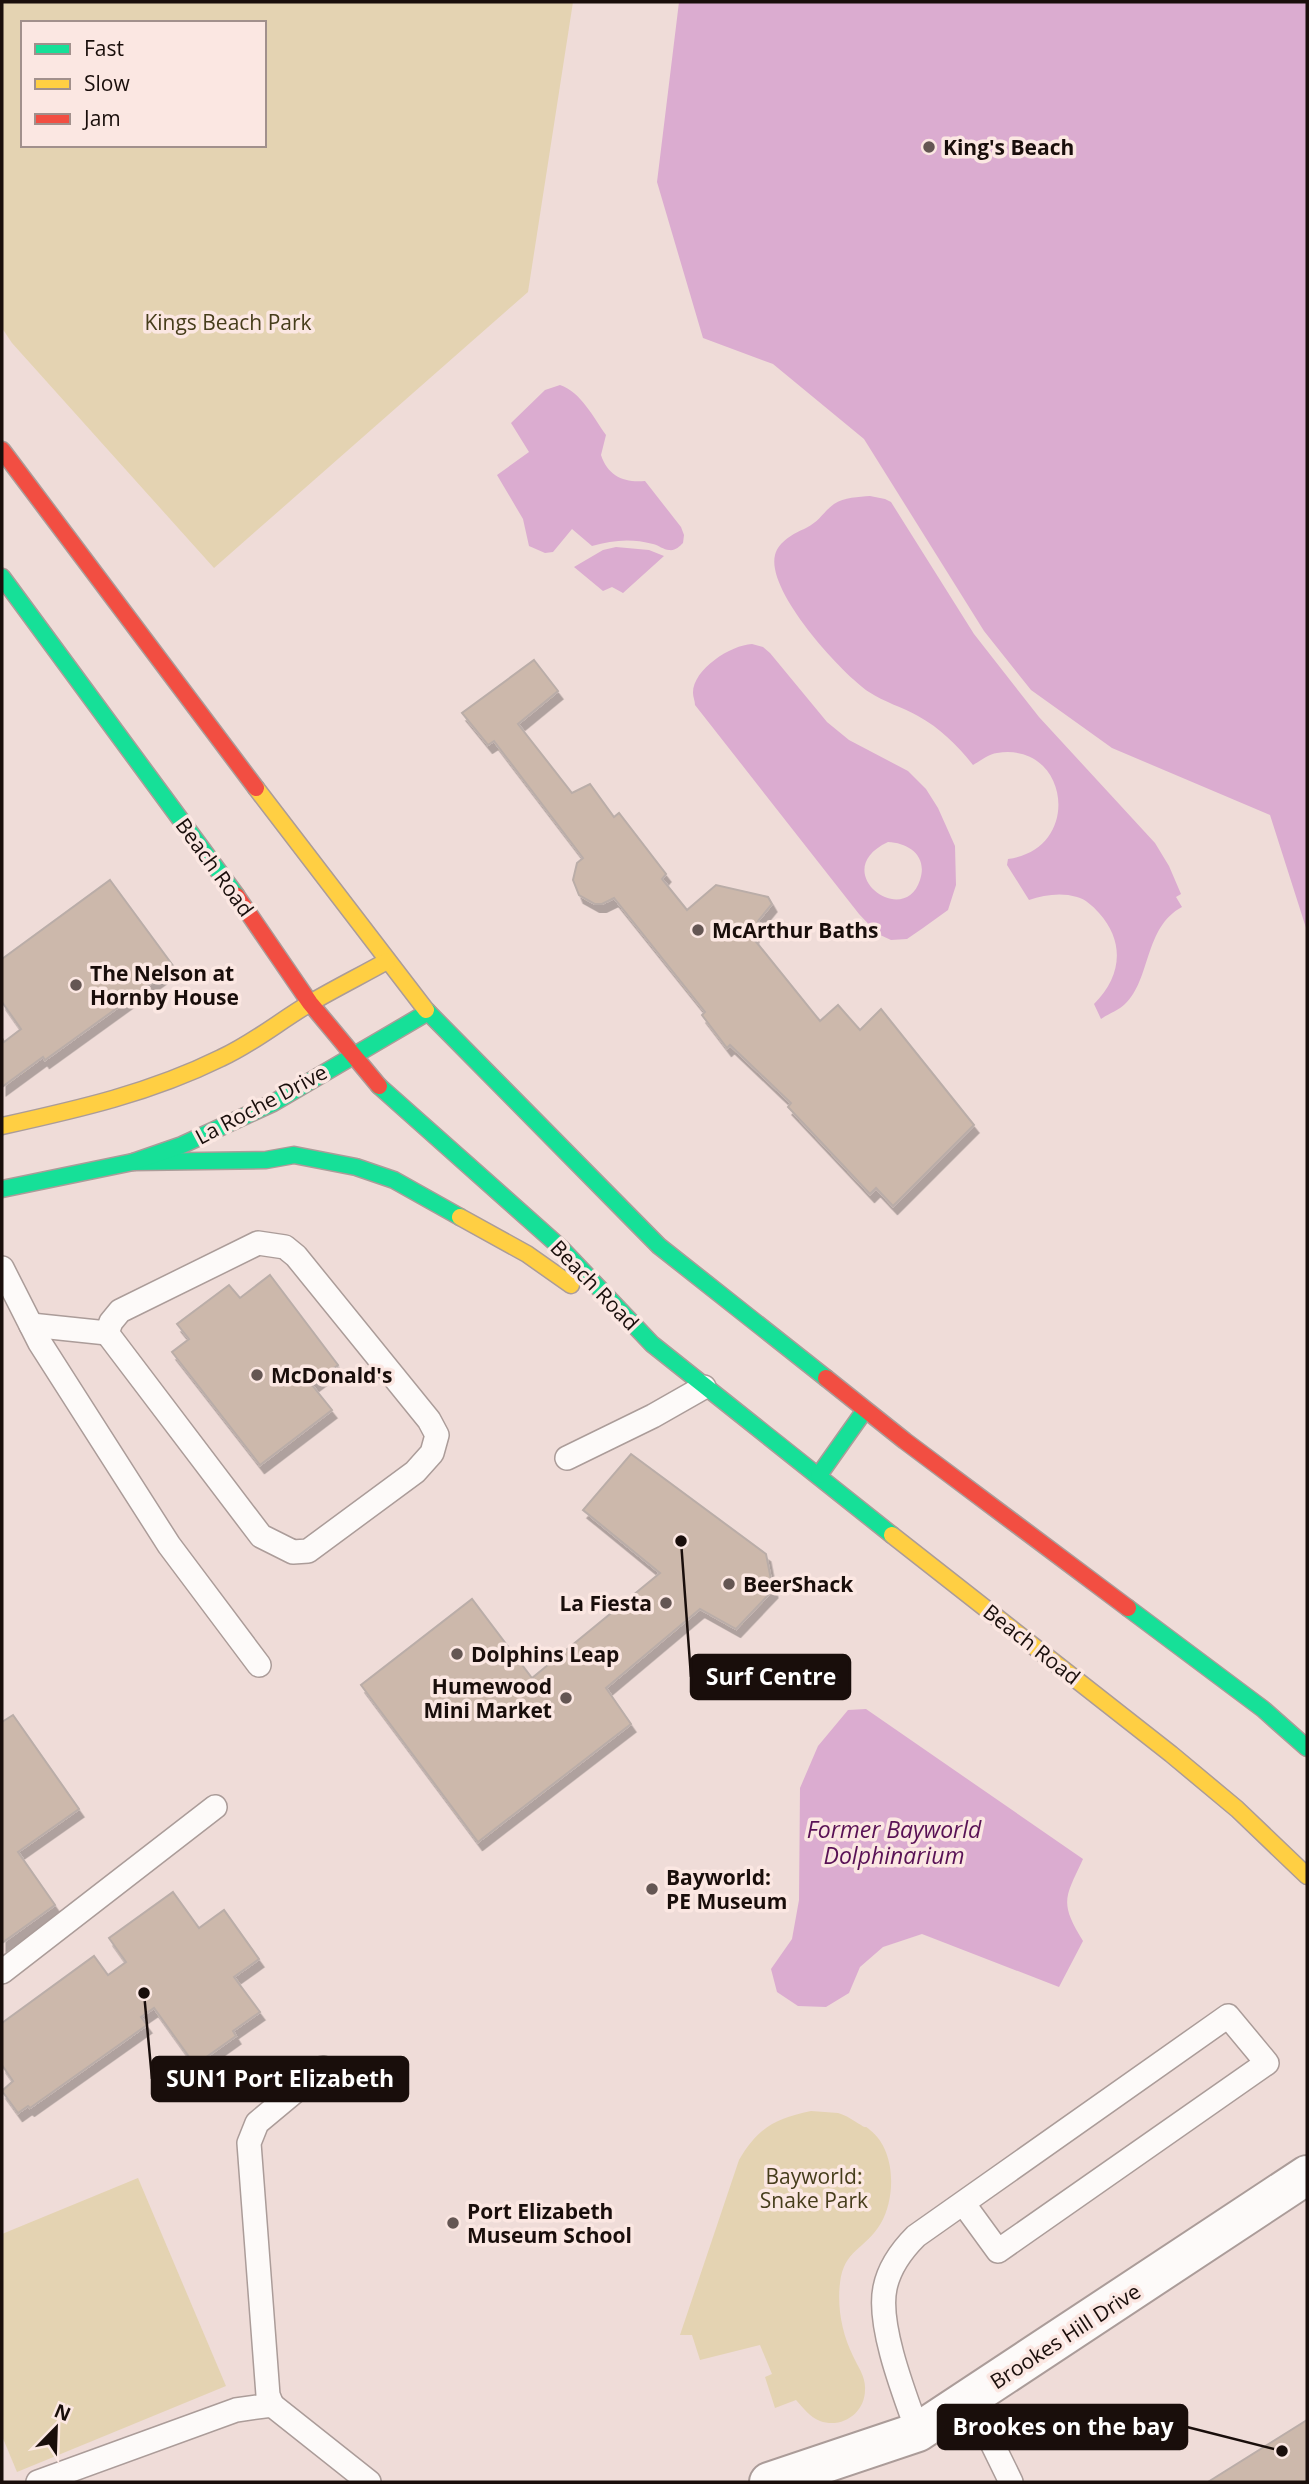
<svg xmlns="http://www.w3.org/2000/svg" width="1309" height="2484" font-family="'Open Sans',sans-serif">
	<style>
		.green { fill: #e4d3b2; fill-rule: evenodd }
		.water { fill: #dbacd0; fill-rule: evenodd }
		.building { fill: #ccb8ab; stroke: #baada8; stroke-width: 2; filter: url(#shadow) }
		.lines { fill: none; stroke-linecap: round; stroke-linejoin: round }
		.lane-casing { stroke: #ab9c99; stroke-width: 26 }
		.street-casing { stroke: #ab9c99; stroke-width: 42 }
		.fast-casing { stroke: #ab9c99; stroke-width: 19 }
		.slow-casing { stroke: #ab9c99; stroke-width: 19 }
		.jam-casing { stroke: #ab9c99; stroke-width: 19 }
		.lane { stroke: #fdfaf9; stroke-width: 23 }
		.street { stroke: #fdfaf9; stroke-width: 38 }
		.fast { stroke: #16e098; stroke-width: 16 }
		.slow { stroke: #ffcf43; stroke-width: 16 }
		.jam { stroke: #f24e42; stroke-width: 16 }
		.poi-dot { fill: #645653; stroke: #fbe7e2; stroke-width: 2.5 }
		.labels { text-anchor: middle; dominant-baseline: central; stroke-width: 7; stroke-linejoin: round; paint-order: stroke }
		.poi-label { font-size: 21px; font-weight: bold; fill: #190e0b; stroke: #fbe7e2; text-anchor: start }
		.park-label { font-size: 21px; fill: #463d1b; stroke: #fbe7e2 }
		.street-label { font-size: 21px; fill: #190e0b; stroke: #fbe7e2 }
		.water-label { font-size: 23px; font-style: italic; fill: #591155; stroke: #fbe7e2 }
		.leader { fill: none; stroke: #190e0b; stroke-width: 2.5 }
		.callout-dot { fill: #190e0b; stroke: #fbe7e2; stroke-width: 2.5 }
		.callout { fill: #190e0b; stroke: #190e0b; stroke-width: 2.5 }
		.callout-label { font-size: 23px; text-anchor: middle; font-weight: bold; fill: #fff }
	</style>
	<defs>
		<filter id="shadow"><feDropShadow dx="4.5" dy="8" stdDeviation="0" flood-color="#0004"/></filter>
	</defs>
	<rect width="100%" height="100%" fill="#efdcd8"/>
	<g class="green">
		<path d="M2,2H573L528,292L214,568L12,343L2,328ZM23,23H264V145H23Z"/>
		<path d="M811,2111C820,2112 829,2112 838,2113C846,2115 854,2121 861,2125C868,2130 863,2124 870,2130C896,2150 896,2197 881,2223C865,2250 844,2249 840,2283C837,2307 842,2334 853,2356C858,2367 866,2377 865,2390C865,2413 842,2429 820,2421C810,2417 803,2408 796,2400L775,2408L765,2377L772,2374L760,2345L700,2360L692,2335H680L739,2160C758,2128 774,2119 811,2111Z"/>
		<path d="M138,2178L226,2386L17,2472L2,2436V2234Z"/>
	</g>
	<g class="water">
		<path d="M679,2H1307V931L1270,815L1112,748L1031,690L984,631L864,439L773,364L703,338L657,182Z"/>
		<path d="M560,385C581,392 593,417 606,435L601,455C608,476 624,483 645,481L681,527L684,535L683,543C679,547 675,551 669,550C664,550 658,545 653,544C631,538 613,540 592,546L572,529L553,552L545,553L529,546L523,519L497,475L529,452L511,423L545,390Z"/>
		<path d="M870,496L885,499L891,502L974,634L1039,717L1155,843L1169,866L1181,894L1176,897L1182,907C1144,927 1151,980 1125,1004C1119,1010 1108,1014 1101,1019L1094,1004C1122,976 1125,942 1099,913C1093,906 1085,899 1077,897C1061,892 1044,895 1029,900L1007,865L1008,859C1084,849 1069,741 997,753C989,754 980,761 973,765C958,746 940,728 918,716C902,707 884,702 869,692C841,673 766,591 775,555C779,541 793,534 806,528C820,521 823,512 834,504C844,497 859,497 870,496Z"/>
		<path d="M616,547L649,550L664,556L623,593L612,587L603,591L574,567L603,550Z"/>
		<path d="M752,644L763,647L770,653L827,722L849,740L908,771L926,789L938,808L955,846L956,885L948,910L923,928L907,939L891,940L878,934L859,914L695,705C695,701 693,697 693,693C693,669 731,645 752,644ZM888,842C909,843 928,856 920,880C904,930 826,871 888,842Z"/>
		<path d="M866,1709L1083,1859C1065,1898 1059,1902 1083,1941L1059,1987L922,1934L883,1947L860,1967L849,1993L826,2007L798,2006L777,1992L771,1969L792,1939L799,1900L800,1788L818,1746L848,1710Z"/>
	</g>
	<g class="building">
		<path d="M534,660L558,691L518,724L572,793L590,784L614,817L619,813L666,874L662,879L687,910L716,885L768,897L772,904L758,921L753,938L820,1021L838,1005L860,1030L881,1009L974,1125L893,1206L876,1188L870,1194L788,1107L791,1103L730,1045L727,1048L702,1015L705,1012L614,898L602,904H595L579,895L573,880L577,863L583,858L494,741L488,745L462,713Z"/>
		<path d="M110,880L174,967L45,1060L43,1057L2,1087V1038L4,1042L21,1029L2,1002V959Z"/>
		<path d="M270,1275L338,1365L312,1385L332,1410L260,1465L172,1352L189,1339L177,1324L229,1285L240,1298Z"/>
		<path d="M631,1454L766,1554L773,1590L736,1629L700,1609L606,1688L631,1724L478,1842L361,1685L472,1599L532,1678L660,1573L583,1510Z"/>
		<path d="M13,1715L79,1809L18,1852L55,1905L2,1943V1722Z"/>
		<path d="M173,1892L199,1928L224,1910L259,1959L234,1977L260,2012L233,2031L236,2036L195,2065L154,2008L141,2017L147,2025L30,2108L28,2106L18,2113L2,2091L13,2081L2,2065V2023L94,1956L108,1975L126,1962L109,1938Z"/>
		<path d="M1307,2420V2482H1208Z"/>
	</g>
	<g class="lines">
		<g class="lane-casing">
			<g id="lane">
				<path d="M258,1243L285,1247L296,1256L429,1420L437,1435L432,1453L415,1472L308,1551L293,1552L261,1536L107,1333L111,1322L120,1311Z"/>
				<path d="M2,1268L40,1343L169,1545L259,1665"/>
				<path d="M31,1325L107,1333"/>
				<path d="M567,1458L653,1416L704,1387"/>
				<path d="M2,1972L215,1807"/>
				<path d="M970,2398L1011,2482"/>
				<path d="M272,2405L268,2395L249,2143L257,2123L323,2068"/>
				<path d="M918,2432C905,2396 877,2325 885,2288C889,2268 902,2250 916,2236L1228,2016L1267,2063L998,2251L963,2203"/>
				<path d="M38,2482L236,2410L272,2405L369,2482"/>
			</g>
		</g>
		<g class="street-casing">
			<path id="street" d="M769,2482L918,2432L1307,2175"/>
		</g>
		<g class="fast-casing">
			<g id="fast">
				<path d="M2,577L236,895"/>
				<path d="M426,1010L659,1246L826,1378"/>
				<path d="M379,1086L560,1247L652,1344L892,1535"/>
				<path d="M133,1162L266,1160L294,1155L356,1167L394,1180L460,1217"/>
				<path d="M2,1189L133,1162L182,1145L273,1103L428,1012"/>
				<path d="M819,1475L865,1410"/>
				<path d="M1128,1608L1263,1709L1307,1748"/>
			</g>
		</g>
		<g class="slow-casing">
			<g id="slow">
				<path d="M256,788L426,1010"/>
				<path d="M2,1126C79,1109 150,1093 221,1058C254,1043 281,1020 312,1002C336,988 362,975 387,961"/>
				<path d="M460,1217L527,1254L571,1285"/>
				<path d="M892,1535L1171,1754L1237,1809L1307,1876"/>
			</g>
		</g>
		<g class="jam-casing">
			<g id="jam">
				<path d="M2,450L256,788"/>
				<path d="M236,895L310,1003L379,1086"/>
				<path d="M826,1378L905,1441L1128,1608"/>
			</g>
		</g>
		<use href="#lane" class="lane"/>
		<use href="#street" class="street"/>
		<use href="#fast" class="fast"/>
		<use href="#slow" class="slow"/>
		<use href="#jam" class="jam"/>
	</g>
	<g class="poi-dot">
		<circle cx="929" cy="147" r="7"/>
		<circle cx="698" cy="930" r="7"/>
		<circle cx="76" cy="985" r="7"/>
		<circle cx="257" cy="1375" r="7"/>
		<circle cx="729" cy="1584" r="7"/>
		<circle cx="666" cy="1603" r="7"/>
		<circle cx="457" cy="1654" r="7"/>
		<circle cx="566" cy="1698" r="7"/>
		<circle cx="652" cy="1889" r="7"/>
		<circle cx="453" cy="2223" r="7"/>
	</g>
	<g class="labels">
		<g class="poi-label">
			<text x="943" y="147">King's Beach</text>
			<text x="712" y="930">McArthur Baths</text>
			<text x="90" y="973">The Nelson at<tspan x="90" dy="24">Hornby House</tspan></text>
			<text x="271" y="1375">McDonald's</text>
			<text x="743" y="1584">BeerShack</text>
			<text x="652" y="1603" text-anchor="end">La Fiesta</text>
			<text x="471" y="1654">Dolphins Leap</text>
			<text x="552" y="1686" text-anchor="end">Humewood<tspan x="552" dy="24">Mini Market</tspan></text>
			<text x="666" y="1877">Bayworld:<tspan x="666" dy="24">PE Museum</tspan></text>
			<text x="467" y="2211">Port Elizabeth<tspan x="467" dy="24">Museum School</tspan></text>
		</g>
		<g class="park-label">
			<text x="228" y="322">Kings Beach Park</text>
			<text x="814" y="2176">Bayworld:<tspan x="814" dy="24">Snake Park</tspan></text>
		</g>
		<g class="street-label">
			<text transform="translate(215 867) rotate(54)">Beach Road</text>
			<text transform="translate(261 1104) rotate(-28)">La Roche Drive</text>
			<text transform="translate(595 1285) rotate(46)">Beach Road</text>
			<text transform="translate(1032 1644) rotate(38)">Beach Road</text>
			<text transform="translate(1065 2336) rotate(-33)">Brookes Hill Drive</text>
		</g>
		<g class="water-label">
			<text x="894" y="1829">Former Bayworld<tspan x="894" dy="26">Dolphinarium</tspan></text>
		</g>
	</g>
	<path class="leader" d="M681 1541L691 1677M144 1993L152 2079M1282 2451L1187 2427"/>
	<g class="callout-dot">
		<circle cx="681" cy="1541" r="7"/>
		<circle cx="144" cy="1993" r="7"/>
		<circle cx="1282" cy="2451" r="7"/>
	</g>
	<g class="callout">
		<rect x="691" y="1655" width="159" height="44" rx="7"/>
		<rect x="152" y="2057" width="256" height="44" rx="7"/>
		<rect x="938" y="2405" width="249" height="44" rx="7"/>
	</g>
	<g class="callout-label">
		<text x="771" y="1685">Surf Centre</text>
		<text x="280" y="2087">SUN1 Port Elizabeth</text>
		<text x="1063" y="2435">Brookes on the bay</text>
	</g>
	<rect width="1309" height="2484" fill="none" stroke="#190e0b" stroke-width="7"/>
	<rect x="21" y="21" width="245" height="126" fill="#fbe7e2" stroke="#a1908c" stroke-width="2"/>
	<rect x="35" y="44" width="35" height="10" fill="#16e098" stroke="#a1908c" stroke-width="2"/>
	<text x="84" y="56" font-size="21" fill="#190e0b">Fast</text>
	<rect x="35" y="79" width="35" height="10" fill="#ffcf43" stroke="#a1908c" stroke-width="2"/>
	<text x="84" y="91" font-size="21" fill="#190e0b">Slow</text>
	<rect x="35" y="114" width="35" height="10" fill="#f24e42" stroke="#a1908c" stroke-width="2"/>
	<text x="84" y="126" font-size="21" fill="#190e0b">Jam</text>
	<g transform="translate(56 2428) rotate(23)" stroke="#fbe7e2" stroke-width="5" paint-order="stroke">
	<path d="M0-5L12 26L0 18L-12 26Z" fill="#190e0b"/>
	<text y="-10" font-size="19" font-weight="bold" text-anchor="middle" fill="#190e0b">N</text>
	</g>
</svg>
